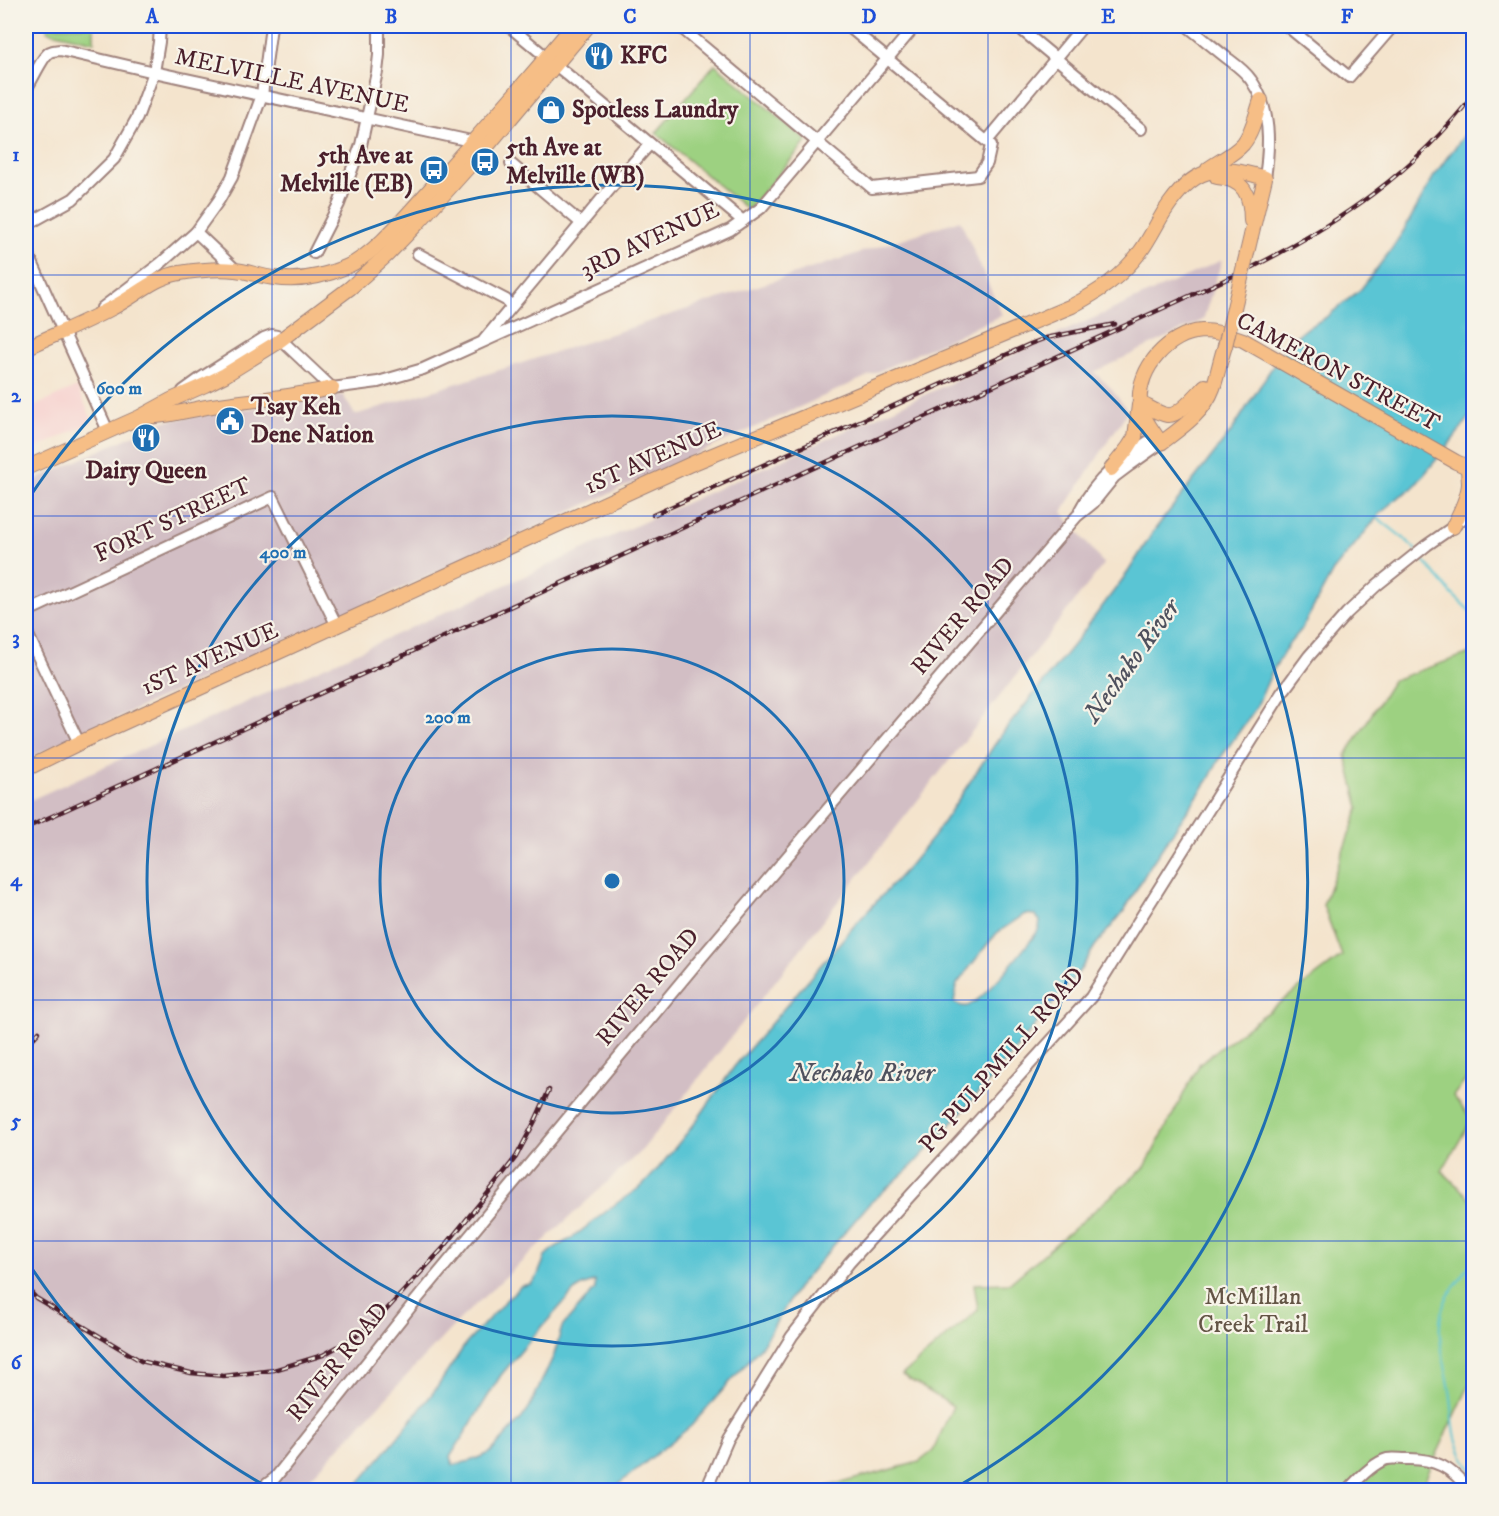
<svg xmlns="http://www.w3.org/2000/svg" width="1499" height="1516" font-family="'IM FELL DW Pica',serif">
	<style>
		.built { fill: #f7d0ce }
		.industrial { fill: #d2bec4 }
		.green { fill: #9dd181; stroke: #747856; stroke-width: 1.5 }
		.water { fill: #5ac5d4; stroke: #527280; stroke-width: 1.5; fill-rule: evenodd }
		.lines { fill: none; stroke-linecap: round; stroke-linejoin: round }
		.stream { stroke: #5ac5d4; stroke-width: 2 }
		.minor-casing { stroke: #9f827c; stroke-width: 14 }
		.major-casing { stroke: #9f827c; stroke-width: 16 }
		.minor { stroke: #fff; stroke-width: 10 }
		.major { stroke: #f6be86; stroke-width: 14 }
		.rail-casing { stroke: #4a1f2b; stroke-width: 4.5 }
		.rail { stroke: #f7f3e8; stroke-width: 2; stroke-dasharray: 7; stroke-linecap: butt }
		.major-bridge-casing { stroke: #9f827c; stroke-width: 16; stroke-linecap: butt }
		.major-bridge { stroke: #f6be86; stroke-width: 14 }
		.grid { fill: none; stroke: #1d4ed8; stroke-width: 1.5; stroke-opacity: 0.55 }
		.ring { fill: none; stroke: #1f6fb2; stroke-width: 3 }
		.labels { text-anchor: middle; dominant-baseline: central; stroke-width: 4.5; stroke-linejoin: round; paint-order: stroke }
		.poi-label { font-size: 24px; font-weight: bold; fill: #4a1f2b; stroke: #f7f3e8; text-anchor: start }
		.street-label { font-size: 24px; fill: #4a1f2b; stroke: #f7f3e8 }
		.park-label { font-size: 24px; fill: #635445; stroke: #f7f3e8 }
		.water-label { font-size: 26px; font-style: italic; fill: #4f515e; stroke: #f7f3e8 }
		.centre { fill: #1f6fb2; stroke: #f7f3e8; stroke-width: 3 }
		.ring-label { font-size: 18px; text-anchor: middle; font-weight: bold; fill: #1f6fb2; stroke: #f7f3e8; stroke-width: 4.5; stroke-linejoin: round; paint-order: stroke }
		.neatline { fill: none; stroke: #1d4ed8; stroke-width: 2 }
		.grid-label { font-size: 20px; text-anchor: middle; font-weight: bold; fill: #1d4ed8 }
	</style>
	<rect width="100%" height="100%" fill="#f7f3e8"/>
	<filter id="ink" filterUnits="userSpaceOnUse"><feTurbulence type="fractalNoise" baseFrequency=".0167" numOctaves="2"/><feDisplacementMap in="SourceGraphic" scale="12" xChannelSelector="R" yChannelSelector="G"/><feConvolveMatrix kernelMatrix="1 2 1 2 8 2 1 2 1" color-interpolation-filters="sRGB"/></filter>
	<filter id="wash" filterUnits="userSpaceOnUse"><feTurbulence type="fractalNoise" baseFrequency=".008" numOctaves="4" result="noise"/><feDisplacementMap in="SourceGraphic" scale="24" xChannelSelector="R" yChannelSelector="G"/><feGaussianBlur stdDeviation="1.35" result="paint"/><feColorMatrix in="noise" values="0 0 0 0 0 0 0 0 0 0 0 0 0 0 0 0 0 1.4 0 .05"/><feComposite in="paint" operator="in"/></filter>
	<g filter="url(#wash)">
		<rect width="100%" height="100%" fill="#f4e4cd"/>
		<g class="built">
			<path d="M26,26H36L34,53L26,66Z"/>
			<path d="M77,387L93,422L26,453V410Z"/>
		</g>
		<g class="industrial">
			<path d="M960,220L1002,315L26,759V484L165,421L343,395L355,415L519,364Z"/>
			<path d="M1222,260L1203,320L1094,372L1110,387L1128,411L1062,512L1104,564L643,1149L459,1320L299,1490H26V802Z"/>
		</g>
		<g class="green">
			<path d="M48,26H94V42L47,31Z"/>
			<path d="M715,64L807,141L748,210L656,133Z"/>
			<path d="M1473,652L1474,1070L1453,1096L1472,1119L1442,1171L1473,1201V1377L1423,1484L1425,1490H814L919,1462L933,1451L953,1406L902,1375L978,1310L974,1284L1010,1283L1145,1167L1200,1063L1342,956L1323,905L1359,808L1346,755L1393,680Z"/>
		</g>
		<path class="water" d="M1473,124L1474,407L1470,417L1450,443L1413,488L1397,498L1380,514L1333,571L1301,630L1288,645L1272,672L1256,708L1217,763L1209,779L1150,866L1124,911L1095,946L1081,969L1011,1055L952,1123L912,1166L869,1204L797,1288L761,1347L691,1426L611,1490H353L397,1438L436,1389L465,1345L506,1300L521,1286L531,1284L537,1277L546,1255L554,1248L572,1238L617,1203L642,1186L657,1170L695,1123L734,1067L854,926L910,865L936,833L1001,735L1074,644L1128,572L1153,532L1233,429L1269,372L1289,342L1305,329L1325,318L1361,289L1391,250L1404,230L1434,176L1446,159ZM1025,914L1035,915L1040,921L1039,928L1035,935C1023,950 983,1002 967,1006C962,1007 958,1005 954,1002L957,984L986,946L997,933ZM595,1281V1289L562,1327L554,1355L529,1408L522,1418L490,1453L470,1461L453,1465L450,1457L501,1375L532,1338L574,1291L582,1286Z"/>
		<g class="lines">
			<g class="stream">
				<path d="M1377,517C1389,528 1407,539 1416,550"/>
				<path d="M1419,555L1451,593L1474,615"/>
				<path d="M1474,1157C1467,1172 1469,1183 1474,1198"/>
				<path d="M1474,1257C1466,1274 1450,1289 1444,1304C1433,1334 1446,1362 1450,1391C1453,1406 1452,1427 1457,1441C1460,1452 1467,1464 1474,1474"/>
			</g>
		</g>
	</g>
	<g filter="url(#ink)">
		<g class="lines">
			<g class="minor-casing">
				<g id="minor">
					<path d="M509,26L743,221"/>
					<path d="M679,26L872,188L978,176L987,163L991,145L848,26"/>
					<path d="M1017,26L1141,129"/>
					<path d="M1187,26C1200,36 1213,47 1227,58C1235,64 1245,71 1251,80C1271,108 1270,145 1265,178"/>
					<path d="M1287,26L1349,77L1393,26"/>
					<path d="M26,89C32,81 43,55 50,52C51,51 59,50 60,50L154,72L480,143"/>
					<path d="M987,141L1083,26"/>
					<path d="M511,164L581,223"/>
					<path d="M26,225L73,199L114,159L137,118L154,72L159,42L160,26"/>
					<path d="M196,232L236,270"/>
					<path d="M26,249L108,431"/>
					<path d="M314,253L339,204L361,145L377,72L379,55V26"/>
					<path d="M418,254L506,300L511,306"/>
					<path d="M102,308L161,263L196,232L219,200L232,177L262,95L271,26"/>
					<path d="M484,340L615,183L650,144"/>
					<path d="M183,391L201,378L264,338L272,335L277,336L332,388L378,382L423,369L730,230L761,208L915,26"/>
					<path d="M1080,510C1098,475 1125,458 1156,436"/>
					<path d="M26,612L273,497L337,626"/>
					<path d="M26,631L79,743"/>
					<path d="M259,1490L275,1478L413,1304L701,958L1077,516L1093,503L1114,477L1130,465L1161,443"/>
					<path d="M706,1490L728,1439L792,1336L849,1263L1091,997L1281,694L1309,656L1347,613L1377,585L1427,545L1453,527L1474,508"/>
					<path d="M1348,1490C1357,1480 1373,1463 1387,1459C1393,1458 1400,1459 1406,1459C1435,1458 1452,1468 1469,1490"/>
				</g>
			</g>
			<g class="major-casing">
				<g id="major">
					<path d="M1208,169C1219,161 1233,155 1243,144C1253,132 1256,114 1261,100"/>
					<path d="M1217,177C1244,179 1251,195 1251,221"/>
					<path d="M1225,346C1220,360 1218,374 1213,388C1204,413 1181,428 1161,443C1153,431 1141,417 1140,402C1137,369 1169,333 1202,331C1216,331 1230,335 1243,340L1456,462L1474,470"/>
					<path d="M26,348C54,335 84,323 112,308C136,296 154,277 180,273C199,270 216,268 235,270C248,271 261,277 275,278C299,282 324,276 346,267C374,255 405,217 426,194C476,139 525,83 573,26"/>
					<path d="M1140,403C1147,406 1159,414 1167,415C1179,417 1197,394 1205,386"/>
					<path d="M142,417C166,417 188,410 212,406C252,400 293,397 332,388"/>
					<path d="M26,468L140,417L171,400L205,385L225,375L275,344L350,288L388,254L417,224L489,144L588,26"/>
					<path d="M1111,469L1128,448L1135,437L1139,405"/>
					<path d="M1453,527C1459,514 1468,499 1469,484C1469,479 1468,473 1468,468"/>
					<path d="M26,769L79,743L691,464L1072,306C1100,291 1121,277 1140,252C1149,240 1156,225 1164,212C1193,167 1216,163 1265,178L1251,236"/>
				</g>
			</g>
			<use href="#minor" class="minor"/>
			<use href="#major" class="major"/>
			<g class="rail-casing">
				<g id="rail">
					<path d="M653,515L1030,344L1046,338L1115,324"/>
					<path d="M26,828L1253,267C1339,223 1415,172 1474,94"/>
					<path d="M26,1046L39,1032"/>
					<path d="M26,1287L36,1298L141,1361L191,1373L224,1376L274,1370L323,1355L355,1337L378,1319L445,1246L488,1193L516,1157L535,1121L549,1090"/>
				</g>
			</g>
			<use href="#rail" class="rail"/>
			<g class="major-bridge-casing">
				<path id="major-bridge" d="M1225,346L1251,236"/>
			</g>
			<use href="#major-bridge" class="major-bridge"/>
		</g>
	</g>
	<path class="grid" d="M272,26V1490M511,26V1490M750,26V1490M988,26V1490M1227,26V1490M26,275H1474M26,516H1474M26,758H1474M26,1000H1474M26,1241H1474"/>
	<g class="ring">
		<circle cx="612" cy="881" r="232"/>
		<circle cx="612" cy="881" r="465"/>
		<path d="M269 1488A697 697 0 0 1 27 1261M27 501A697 697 0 1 1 955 1488"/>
	</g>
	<defs>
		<g id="restaurant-disc" transform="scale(1.5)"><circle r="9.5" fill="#1f6fb2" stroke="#f7f3e8"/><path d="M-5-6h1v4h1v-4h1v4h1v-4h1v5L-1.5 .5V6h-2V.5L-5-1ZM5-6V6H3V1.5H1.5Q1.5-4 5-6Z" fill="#fff"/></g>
		<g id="shop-disc" transform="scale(1.5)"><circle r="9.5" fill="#1f6fb2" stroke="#f7f3e8"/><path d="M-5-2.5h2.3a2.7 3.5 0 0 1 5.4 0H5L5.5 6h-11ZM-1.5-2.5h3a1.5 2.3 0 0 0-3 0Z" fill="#fff"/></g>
		<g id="bus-disc" transform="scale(1.5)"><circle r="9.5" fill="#1f6fb2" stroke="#f7f3e8"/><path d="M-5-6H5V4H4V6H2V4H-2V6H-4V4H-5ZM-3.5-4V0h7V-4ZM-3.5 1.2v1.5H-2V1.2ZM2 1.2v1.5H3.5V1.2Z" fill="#fff"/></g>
		<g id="civic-disc" transform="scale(1.5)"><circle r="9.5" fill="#1f6fb2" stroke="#f7f3e8"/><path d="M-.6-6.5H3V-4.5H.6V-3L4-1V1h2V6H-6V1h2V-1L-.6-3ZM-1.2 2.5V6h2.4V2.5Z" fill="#fff"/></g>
	</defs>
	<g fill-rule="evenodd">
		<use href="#restaurant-disc" x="599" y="56"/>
		<use href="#shop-disc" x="551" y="110"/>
		<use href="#bus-disc" x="485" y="162"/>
		<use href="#bus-disc" x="434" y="170"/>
		<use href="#civic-disc" x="230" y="421"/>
		<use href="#restaurant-disc" x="146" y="438"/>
	</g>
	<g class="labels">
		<g class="poi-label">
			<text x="620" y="56">KFC</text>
			<text x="572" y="110">Spotless Laundry</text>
			<text x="506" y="148">5th Ave at<tspan x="506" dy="28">Melville (WB)</tspan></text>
			<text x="413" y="156" text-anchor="end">5th Ave at<tspan x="413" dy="28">Melville (EB)</tspan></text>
			<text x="251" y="407">Tsay Keh<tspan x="251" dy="28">Dene Nation</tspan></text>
			<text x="146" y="471" text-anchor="middle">Dairy Queen</text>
		</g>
		<g class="street-label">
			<text transform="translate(292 81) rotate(12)">MELVILLE AVENUE</text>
			<text transform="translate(650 240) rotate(-25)">3RD AVENUE</text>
			<text transform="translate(1338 372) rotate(28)">CAMERON STREET</text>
			<text transform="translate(653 458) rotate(-24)">1ST AVENUE</text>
			<text transform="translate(173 520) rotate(-25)">FORT STREET</text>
			<text transform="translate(963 616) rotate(-50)">RIVER ROAD</text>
			<text transform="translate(210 659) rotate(-24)">1ST AVENUE</text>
			<text transform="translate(648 987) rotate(-50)">RIVER ROAD</text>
			<text transform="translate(1002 1060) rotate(-49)">PG PULPMILL ROAD</text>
			<text transform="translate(338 1362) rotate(-51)">RIVER ROAD</text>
		</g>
		<g class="park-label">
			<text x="1253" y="1297">McMillan<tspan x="1253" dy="28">Creek Trail</tspan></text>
		</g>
		<g class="water-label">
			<text transform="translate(1132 661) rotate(-54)">Nechako River</text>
			<text x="862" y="1073">Nechako River</text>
		</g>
	</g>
	<circle cx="612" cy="881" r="9" class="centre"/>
	<g class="ring-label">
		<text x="119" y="394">600 m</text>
		<text x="283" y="558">400 m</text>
		<text x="448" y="723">200 m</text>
	</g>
	<rect width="1499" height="1516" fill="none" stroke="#f7f3e8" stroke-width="66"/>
	<rect x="33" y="33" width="1433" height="1450" class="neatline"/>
	<g class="grid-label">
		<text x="152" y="23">A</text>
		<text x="391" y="23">B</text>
		<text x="630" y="23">C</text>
		<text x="869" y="23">D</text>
		<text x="1108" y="23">E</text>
		<text x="1347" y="23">F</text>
		<text x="16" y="161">1</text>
		<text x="16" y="402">2</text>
		<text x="16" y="644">3</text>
		<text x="16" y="886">4</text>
		<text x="16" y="1127">5</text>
		<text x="16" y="1369">6</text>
	</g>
</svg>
